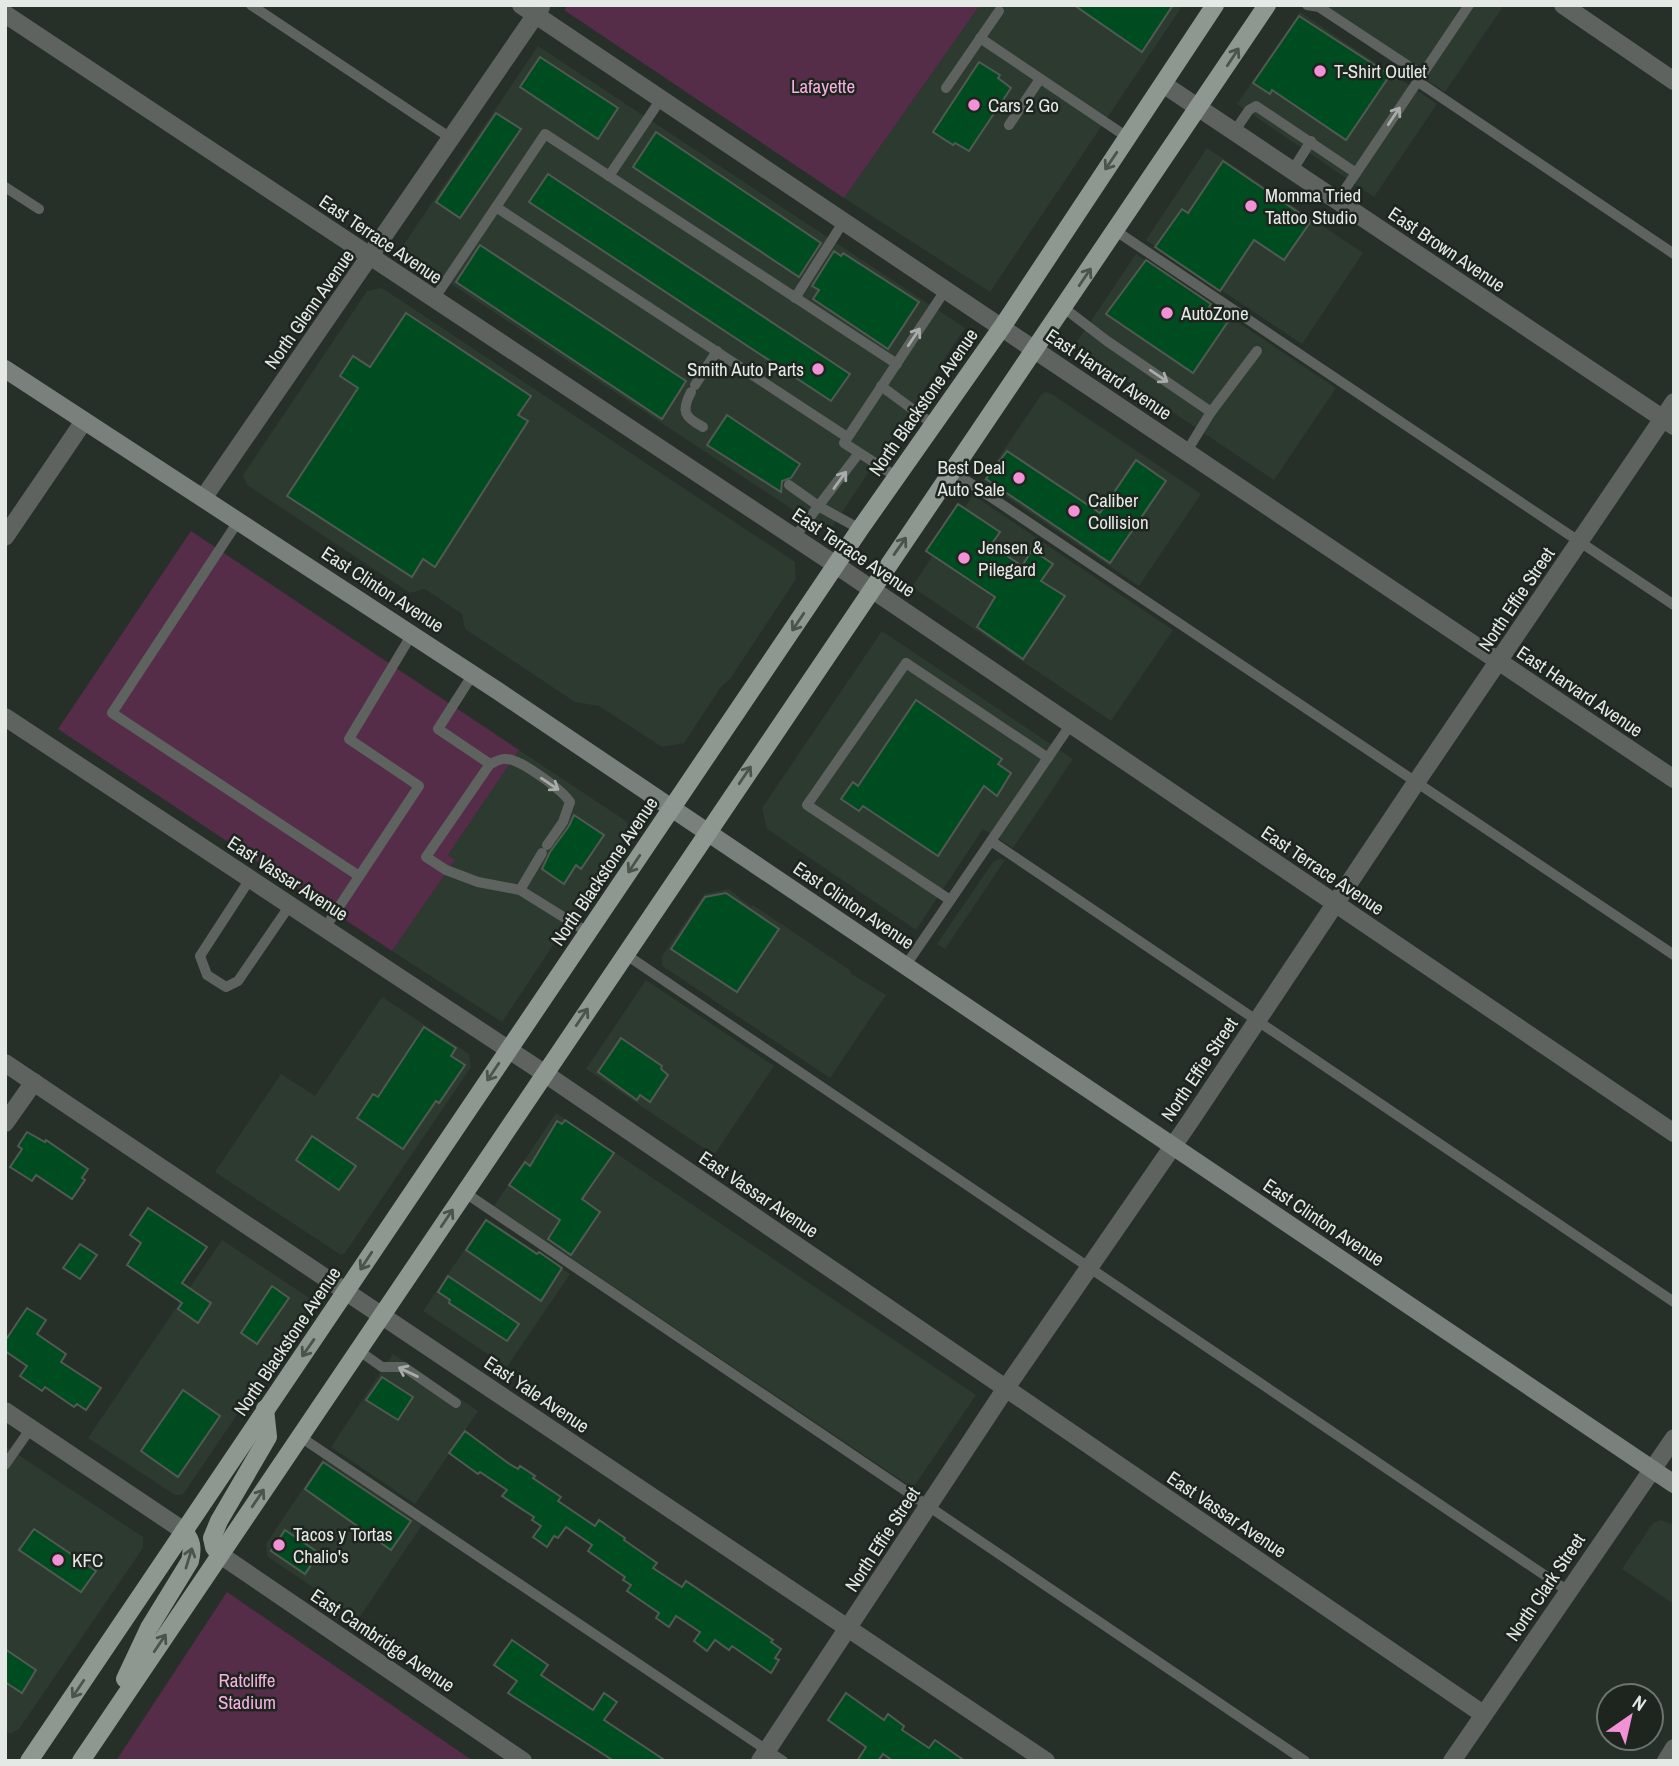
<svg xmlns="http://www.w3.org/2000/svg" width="1679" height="1766" font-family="'Archivo Narrow',sans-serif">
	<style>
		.built { fill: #2d3a30 }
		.green { fill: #552d49 }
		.building { fill: #004c21; stroke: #515a52; stroke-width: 2 }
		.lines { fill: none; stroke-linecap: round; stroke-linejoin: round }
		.service { stroke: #5f635f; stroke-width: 10 }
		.minor { stroke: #5f635f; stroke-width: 18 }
		.secondary { stroke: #7a807b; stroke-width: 18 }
		.primary { stroke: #8f9791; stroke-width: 18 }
		.oneway { stroke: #4b534d }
		.oneway2 { stroke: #a8ada9 }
		.poi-dot { fill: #f291d6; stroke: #1e251f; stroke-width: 2.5 }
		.labels { text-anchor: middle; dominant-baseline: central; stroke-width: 5; stroke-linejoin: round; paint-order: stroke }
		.poi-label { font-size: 19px; fill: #e4e9e5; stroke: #1e251f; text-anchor: start }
		.park-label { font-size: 19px; fill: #f6afe0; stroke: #1e251f }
		.street-label { font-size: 19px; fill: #e4e9e5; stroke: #1e251f }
	</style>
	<rect width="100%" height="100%" fill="#272f29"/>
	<g class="built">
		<path d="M980,5H1183L990,292L844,198Z"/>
		<path d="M1315,5H1504L1445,92Z"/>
		<path d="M1300,12L1437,104L1374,197L1237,104Z"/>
		<path d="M538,46L965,328L828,533L400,250Z"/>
		<path d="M1207,148L1363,253L1302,344L1146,240Z"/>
		<path d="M1136,254L1336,388L1274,480L1074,346Z"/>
		<path d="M382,288L795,562L796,579L730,679L721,687L684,743L662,747L599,706L575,702L465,629L462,614L425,589L410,593L247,485L243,475L367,291Z"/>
		<path d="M1045,392L1050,393L1201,494L1139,586L983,481L1041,395Z"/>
		<path d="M973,495L1173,630L1111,721L912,587Z"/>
		<path d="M882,631L1073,759L1013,848L983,829L916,930L767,829L762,808Z"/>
		<path d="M519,750L623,819L627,822L629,831L502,1022L392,951L455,860L448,855Z"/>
		<path d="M999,859L1005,860L945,949L937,944L993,862Z"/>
		<path d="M729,889L751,907L753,905L851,971L850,973L886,995L830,1078L661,965L663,961L661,958L704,894Z"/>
		<path d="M646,980L774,1066L714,1155L586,1069Z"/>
		<path d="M382,997L469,1054L471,1067L345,1253L341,1255L215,1172L281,1074L315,1096Z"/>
		<path d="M556,1113L976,1395L913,1488L494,1206Z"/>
		<path d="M486,1218L570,1274L507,1367L423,1311Z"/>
		<path d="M222,1240L314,1301L184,1493L180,1495H175L88,1438Z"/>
		<path d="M393,1354L478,1411L415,1504L331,1447Z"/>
		<path d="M5,1446L143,1537V1548L19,1729L10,1734L5,1731Z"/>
		<path d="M323,1459L422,1525L359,1618L268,1557L266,1544Z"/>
		<path d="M1661,1520L1674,1525V1604L1622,1569L1653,1523Z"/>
	</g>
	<g class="green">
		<path d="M568,5H980L844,198L564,10Z"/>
		<path d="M191,531L519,750L448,855L455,860L392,951L58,729Z"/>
		<path d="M227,1592L473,1761H116Z"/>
	</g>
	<g class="building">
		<path d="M1074,5H1173L1142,52Z"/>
		<path d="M1299,16L1390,75L1346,140L1272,90L1270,94L1253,83Z"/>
		<path d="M540,57L618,108L598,139L520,87Z"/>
		<path d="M979,62L1000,75L998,78L1011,88L969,151L955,143L953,145L933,132Z"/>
		<path d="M496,113L521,129L460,218L436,202Z"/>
		<path d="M656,132L821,243L799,277L633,167Z"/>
		<path d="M1223,161L1311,221L1284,260L1254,240L1220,291L1155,247L1182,209L1188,213Z"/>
		<path d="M548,174L850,374L831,401L529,202Z"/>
		<path d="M480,245L686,381L662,419L456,282Z"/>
		<path d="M834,251L841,256L843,253L919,302L888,349L813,299L819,290L812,286Z"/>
		<path d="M1146,260L1211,304L1209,307L1229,320L1193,373L1106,314Z"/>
		<path d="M406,313L531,396L518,415L528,421L435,567L423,559L412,577L287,496L358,388L340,376L353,356L370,367Z"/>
		<path d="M727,415L800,464L791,478L782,481L781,492L707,445Z"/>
		<path d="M1007,451L1100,513L1136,460L1166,481L1110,563L986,479Z"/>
		<path d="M958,504L1000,532L991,545L1022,566L1032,550L1053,564L1041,581L1065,596L1023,659L977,627L995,597L926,551Z"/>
		<path d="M916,700L1002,759L998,764L1011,773L997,796L984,786L938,856L863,806L859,811L841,799L853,782L858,786Z"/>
		<path d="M574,815L604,835L581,869L576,865L564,884L542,869L550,852L569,826Z"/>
		<path d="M726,893L779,929L737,992L671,949L705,897Z"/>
		<path d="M424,1027L456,1048L451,1056L465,1065L439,1103L436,1101L403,1149L357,1118L373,1094L378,1097Z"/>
		<path d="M621,1038L662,1066L661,1069L668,1075L650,1102L640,1095L637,1100L598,1072Z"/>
		<path d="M565,1120L614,1153L582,1199L600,1212L571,1255L548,1239L560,1220L509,1185L525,1162L530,1166L557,1121L562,1124Z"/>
		<path d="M27,1132L45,1142L46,1140L88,1169L82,1178L85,1180L72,1199L36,1175L32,1181L10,1167L22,1149L18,1146Z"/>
		<path d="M312,1136L356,1166L339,1190L296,1160Z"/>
		<path d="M148,1208L207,1247L182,1283L211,1303L198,1323L178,1309L182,1303L127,1265L141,1243L130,1235Z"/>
		<path d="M486,1220L537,1254L539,1252L562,1268L541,1301L466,1250Z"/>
		<path d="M80,1244L97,1255L80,1279L63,1268Z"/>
		<path d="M448,1276L519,1324L507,1341L449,1303L450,1300L438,1292Z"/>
		<path d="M272,1286L289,1298L257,1344L241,1333Z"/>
		<path d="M27,1308L46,1320L37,1334L66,1354L61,1362L101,1388L86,1410L77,1404L74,1407L45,1387L42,1391L20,1376L27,1366L5,1351V1341Z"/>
		<path d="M382,1377L413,1397L398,1420L366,1400Z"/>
		<path d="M183,1390L220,1416L178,1477L141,1451Z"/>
		<path d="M465,1431L508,1463L518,1469L520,1466L535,1476L533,1478L561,1497L558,1501L595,1526L599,1520L625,1538L624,1540L657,1563L653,1568L682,1587L686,1581L773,1640L771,1642L781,1649L775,1658L779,1660L771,1673L732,1646L729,1650L715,1640L707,1651L694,1641L700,1632L676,1616L669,1627L656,1618L659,1613L627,1591L631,1585L623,1580L625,1577L588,1551L592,1545L566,1527L558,1538L554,1536L547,1547L533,1537L541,1526L532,1520L534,1517L502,1496L507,1490L480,1472L478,1474L449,1453Z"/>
		<path d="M323,1462L411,1521L391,1550L305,1489Z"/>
		<path d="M34,1529L96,1571L81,1592L19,1550Z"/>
		<path d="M285,1530L319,1553L305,1574L271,1551Z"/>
		<path d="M512,1640L548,1665L541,1675L593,1710L604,1693L617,1702L604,1720L666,1761H614L508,1693L517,1681L494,1665Z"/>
		<path d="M5,1649L36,1670L22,1693L5,1682Z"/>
		<path d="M846,1693L884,1720L888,1714L904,1726L902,1730L929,1748L935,1740L965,1761H893L883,1754L878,1761H857L866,1747L828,1720Z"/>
	</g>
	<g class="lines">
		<g class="service">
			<path d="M251,5L452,139"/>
			<path d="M1307,5L1319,7L1422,75"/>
			<path d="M980,38L1127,137"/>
			<path d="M1417,81L1674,254"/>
			<path d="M946,88L999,11"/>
			<path d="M1009,125L1040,79"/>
			<path d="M1234,132L1249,110L1256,106L1356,173L1337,201"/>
			<path d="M1292,171L1311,141"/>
			<path d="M1356,173L1469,5"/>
			<path d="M609,176L661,99"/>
			<path d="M5,187L39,209"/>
			<path d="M1116,231L1674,605"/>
			<path d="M795,298L844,221"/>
			<path d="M434,299L496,207"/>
			<path d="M1064,308L1107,341L1211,412"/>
			<path d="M695,385L717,351"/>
			<path d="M881,386L934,425"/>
			<path d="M691,392C681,411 684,417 703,427"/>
			<path d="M847,437L496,207L545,134L897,364"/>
			<path d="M1187,451L1211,412L1257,351"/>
			<path d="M952,471L1674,955"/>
			<path d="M897,477L844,443L946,289"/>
			<path d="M789,485L820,507L860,529"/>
			<path d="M239,520L112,713L359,876"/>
			<path d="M794,538L859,453"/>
			<path d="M473,674L438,729L490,764L426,857L446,870L478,882L520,890L589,933"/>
			<path d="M490,764C495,762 501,758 506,759C521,759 562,790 570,802L563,822L547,845"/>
			<path d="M991,841L1674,1302"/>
			<path d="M250,879L200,956L207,975L226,987L238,981L290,905"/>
			<path d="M520,890L542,853"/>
			<path d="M950,900L807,805L906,663L1048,758"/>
			<path d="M325,928L419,786L349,739L412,634"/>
			<path d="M625,954L1568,1591"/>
			<path d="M906,965L1071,724"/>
			<path d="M464,1192L1305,1761"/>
			<path d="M358,1350L382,1367H404L456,1403"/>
			<path d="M299,1436L783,1761"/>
			<path d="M5,1465L31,1428"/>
		</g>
		<g class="minor">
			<path d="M521,5L1674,779"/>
			<path d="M1563,5L1674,81"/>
			<path d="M5,14L836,565L1674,1133"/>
			<path d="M1163,84L1674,426"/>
			<path d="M204,497L541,7"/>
			<path d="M5,537L84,421"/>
			<path d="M5,717L544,1073L1483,1714"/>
			<path d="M5,1063L1046,1761"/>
			<path d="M5,1123L34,1082"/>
			<path d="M5,1411L184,1531"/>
			<path d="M219,1554L523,1761"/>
			<path d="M760,1761L1006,1388L1191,1120L1415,784L1674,402"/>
			<path d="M1452,1761L1674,1438"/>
			<path d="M1666,1761L1674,1748"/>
		</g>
		<path class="secondary" d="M5,369L498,691L1674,1484"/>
		<g class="primary">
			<path d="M219,1554L214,1547L212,1538L219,1521L268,1437L265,1409"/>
			<path d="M125,1679L149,1628L190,1561C193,1548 192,1541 184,1531"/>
			<path d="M29,1761L860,529L1002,327L1215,5"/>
			<path d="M81,1761L1267,5"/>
		</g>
	</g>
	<defs><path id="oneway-shaft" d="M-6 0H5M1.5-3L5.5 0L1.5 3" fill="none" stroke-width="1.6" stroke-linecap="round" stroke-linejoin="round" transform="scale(1.75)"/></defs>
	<g class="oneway">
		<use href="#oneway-shaft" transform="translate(1233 57) rotate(-57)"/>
		<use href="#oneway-shaft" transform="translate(1111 161) rotate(124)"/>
		<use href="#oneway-shaft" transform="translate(1085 277) rotate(-56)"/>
		<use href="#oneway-shaft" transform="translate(900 546) rotate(-55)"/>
		<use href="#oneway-shaft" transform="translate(798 622) rotate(124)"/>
		<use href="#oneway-shaft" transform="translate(745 775) rotate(-56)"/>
		<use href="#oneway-shaft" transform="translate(634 864) rotate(124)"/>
		<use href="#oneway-shaft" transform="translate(582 1017) rotate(-56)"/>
		<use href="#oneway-shaft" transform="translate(493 1072) rotate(124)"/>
		<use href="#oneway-shaft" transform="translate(447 1218) rotate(-56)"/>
		<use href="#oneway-shaft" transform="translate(366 1261) rotate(123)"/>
		<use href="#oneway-shaft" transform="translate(308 1348) rotate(125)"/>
		<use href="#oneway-shaft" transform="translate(258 1498) rotate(-56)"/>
		<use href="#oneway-shaft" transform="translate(189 1558) rotate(-73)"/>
		<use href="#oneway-shaft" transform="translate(160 1643) rotate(-56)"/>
		<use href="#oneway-shaft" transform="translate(78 1689) rotate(124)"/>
	</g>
	<g class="oneway2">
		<use href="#oneway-shaft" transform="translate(1394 116) rotate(-56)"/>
		<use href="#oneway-shaft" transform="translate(914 337) rotate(-56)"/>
		<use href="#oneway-shaft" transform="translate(1159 376) rotate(34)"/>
		<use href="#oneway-shaft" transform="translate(840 480) rotate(-54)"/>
		<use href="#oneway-shaft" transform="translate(550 784) rotate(34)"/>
		<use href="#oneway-shaft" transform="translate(408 1372) rotate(-154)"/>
	</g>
	<g class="poi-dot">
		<circle cx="1320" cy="71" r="7"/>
		<circle cx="974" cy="105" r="7"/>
		<circle cx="1251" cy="206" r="7"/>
		<circle cx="1167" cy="313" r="7"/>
		<circle cx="818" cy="369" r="7"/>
		<circle cx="1019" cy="478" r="7"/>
		<circle cx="1074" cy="511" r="7"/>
		<circle cx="964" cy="558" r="7"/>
		<circle cx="279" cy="1545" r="7"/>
		<circle cx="58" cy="1560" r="7"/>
	</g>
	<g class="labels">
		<g class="poi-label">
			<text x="1334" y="71">T-Shirt Outlet</text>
			<text x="988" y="105">Cars 2 Go</text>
			<text x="1265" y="195">Momma Tried<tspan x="1265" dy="22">Tattoo Studio</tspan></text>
			<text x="1181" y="313">AutoZone</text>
			<text x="804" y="369" text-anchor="end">Smith Auto Parts</text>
			<text x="1005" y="467" text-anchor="end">Best Deal<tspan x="1005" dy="22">Auto Sale</tspan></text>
			<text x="1088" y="500">Caliber<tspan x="1088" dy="22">Collision</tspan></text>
			<text x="978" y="547">Jensen &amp;<tspan x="978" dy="22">Pilegard</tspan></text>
			<text x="293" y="1534">Tacos y Tortas<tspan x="293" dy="22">Chalio's</tspan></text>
			<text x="72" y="1560">KFC</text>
		</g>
		<g class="park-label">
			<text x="823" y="86">Lafayette</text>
			<text x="247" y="1680">Ratcliffe<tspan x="247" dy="22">Stadium</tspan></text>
		</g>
		<g class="street-label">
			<text transform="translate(381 239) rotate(34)">East Terrace Avenue</text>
			<text transform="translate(1447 249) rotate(34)">East Brown Avenue</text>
			<text transform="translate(309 309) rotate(-55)">North Glenn Avenue</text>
			<text transform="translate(1109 374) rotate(34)">East Harvard Avenue</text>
			<text transform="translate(923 402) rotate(-55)">North Blackstone Avenue</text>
			<text transform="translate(854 552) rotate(34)">East Terrace Avenue</text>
			<text transform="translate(383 589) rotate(33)">East Clinton Avenue</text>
			<text transform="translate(1516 599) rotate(-56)">North Effie Street</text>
			<text transform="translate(1580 691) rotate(34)">East Harvard Avenue</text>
			<text transform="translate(1323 870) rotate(34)">East Terrace Avenue</text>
			<text transform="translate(604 871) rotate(-56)">North Blackstone Avenue</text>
			<text transform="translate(288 878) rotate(33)">East Vassar Avenue</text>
			<text transform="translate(854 905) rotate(34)">East Clinton Avenue</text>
			<text transform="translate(1199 1069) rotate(-56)">North Effie Street</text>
			<text transform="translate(759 1194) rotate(34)">East Vassar Avenue</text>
			<text transform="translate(1324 1222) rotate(34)">East Clinton Avenue</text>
			<text transform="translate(287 1341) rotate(-56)">North Blackstone Avenue</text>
			<text transform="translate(537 1394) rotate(34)">East Yale Avenue</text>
			<text transform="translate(1227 1514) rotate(34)">East Vassar Avenue</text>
			<text transform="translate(882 1539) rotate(-57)">North Effie Street</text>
			<text transform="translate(1545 1587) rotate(-56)">North Clark Street</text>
			<text transform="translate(383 1640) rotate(34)">East Cambridge Avenue</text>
		</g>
	</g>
	<rect width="1679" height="1766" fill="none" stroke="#e4e9e5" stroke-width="14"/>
	<g transform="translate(1630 1717) rotate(34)"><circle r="33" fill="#1e251f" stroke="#6d736e" stroke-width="2"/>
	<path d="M0-5L12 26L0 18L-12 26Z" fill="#f291d6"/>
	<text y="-10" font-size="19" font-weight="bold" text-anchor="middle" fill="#e4e9e5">N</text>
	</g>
</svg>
